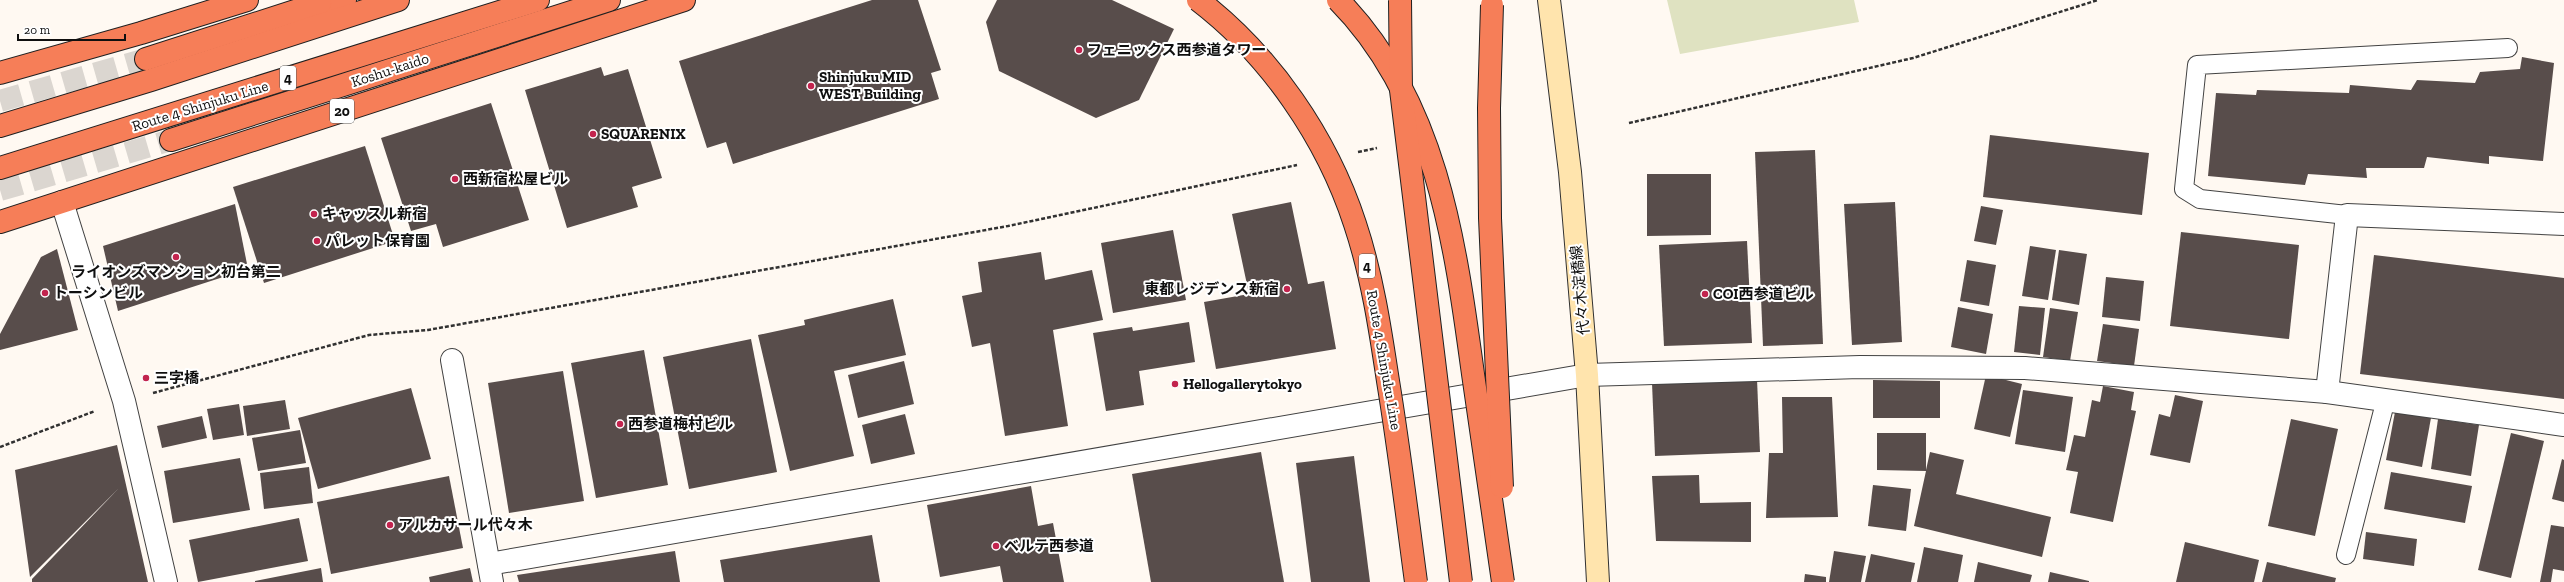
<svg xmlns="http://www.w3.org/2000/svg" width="2564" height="582" font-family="'Zilla Slab','Noto Sans JP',serif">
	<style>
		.cemetery { fill: #dfe2c1 }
		.building { fill: #584d4b }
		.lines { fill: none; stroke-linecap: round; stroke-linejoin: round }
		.highway-tunnel { stroke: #dbd6d0; stroke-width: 22; stroke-dasharray: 22 11; stroke-linecap: butt }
		.lane-casing { stroke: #424242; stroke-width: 20 }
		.street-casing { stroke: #424242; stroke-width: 24 }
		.secondary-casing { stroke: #313131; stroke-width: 24 }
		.highway-casing { stroke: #202020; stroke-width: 24 }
		.path { stroke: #313131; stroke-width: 2.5; stroke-dasharray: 4 2; stroke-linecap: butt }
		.lane { stroke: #fff; stroke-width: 18 }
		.street { stroke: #fff; stroke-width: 22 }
		.secondary { stroke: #ffe4ad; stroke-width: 22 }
		.highway { stroke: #f67e58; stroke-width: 22 }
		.highway-bridge-casing { stroke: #202020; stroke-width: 24; stroke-linecap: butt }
		.highway-bridge { stroke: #f67e58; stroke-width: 22 }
		.poi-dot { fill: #c2244e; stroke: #fff; stroke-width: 1.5 }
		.labels { text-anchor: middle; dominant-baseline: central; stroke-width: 4; stroke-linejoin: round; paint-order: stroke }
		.shield { fill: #fff; stroke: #575757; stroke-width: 1 }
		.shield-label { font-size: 14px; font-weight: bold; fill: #0f0f0f }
		.poi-label { font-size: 15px; font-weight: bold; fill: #0f0f0f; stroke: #fff; text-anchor: start }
		.street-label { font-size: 15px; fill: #0f0f0f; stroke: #fff }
	</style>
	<rect width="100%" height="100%" fill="#fff9f2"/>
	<path class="cemetery" d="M1667,0H1854L1859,22L1680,54Z"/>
	<g class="building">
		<path d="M872,0H918L941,70L931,73L939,99L733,164L726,142L707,148L679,61Z"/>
		<path d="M997,0H1112L1174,29L1139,100L1096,118L999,71L986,22Z"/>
		<path d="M2522,57L2554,63L2543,161L2489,156V164L2427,157L2424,168H2366L2367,178L2308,174L2305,185L2208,176L2216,93L2256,95L2257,90L2349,93L2350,85L2411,90L2417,80L2475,83L2480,72L2520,69Z"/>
		<path d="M601,67L604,76L628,69L662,178L632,187L638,207L567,228L525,90Z"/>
		<path d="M491,103L529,220L443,247L436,224L411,231L381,138Z"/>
		<path d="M1990,135L2149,153L2142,215L1983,197Z"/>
		<path d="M365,146L395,241L264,283L233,187Z"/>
		<path d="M1815,150L1823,344L1763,346L1755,152Z"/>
		<path d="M1647,174H1711V235L1647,236Z"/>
		<path d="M1291,202L1308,284L1324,281L1336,349L1216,369L1204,302L1249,294L1232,214Z"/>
		<path d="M1895,202L1902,342L1852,345L1844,204Z"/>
		<path d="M235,204L248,269L118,311L103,246Z"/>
		<path d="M1981,206L2003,210L1996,245L1974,241Z"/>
		<path d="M1173,230L1186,300L1113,313L1101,243Z"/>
		<path d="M2181,232L2299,245L2289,339L2170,326Z"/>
		<path d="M1747,241L1752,343L1664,346L1659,245Z"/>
		<path d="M2030,246L2056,250L2048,300L2022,296Z"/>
		<path d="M57,249L78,330L0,350V334L41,257Z"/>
		<path d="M2059,250L2087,254L2079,305L2052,300Z"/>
		<path d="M1041,252L1045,280L1092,270L1103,320L1053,330L1068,426L1005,436L990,343L972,347L962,296L982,292L978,262Z"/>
		<path d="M2374,255L2564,278V399L2360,374Z"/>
		<path d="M1967,260L1996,265L1989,306L1960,301Z"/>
		<path d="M2106,277L2144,281L2140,321L2102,317Z"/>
		<path d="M893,299L906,355L834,371L854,456L790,471L758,335L805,325L804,320Z"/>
		<path d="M2019,306L2045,308L2040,355L2014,352Z"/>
		<path d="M1958,307L1993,314L1986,354L1951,347Z"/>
		<path d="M2050,308L2078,312L2070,361L2043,357Z"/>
		<path d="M1189,322L1195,362L1139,371L1144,405L1106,411L1093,333L1132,327L1133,331Z"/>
		<path d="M2103,324L2139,329L2134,366L2097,361Z"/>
		<path d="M751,339L777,472L689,489L663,357Z"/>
		<path d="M644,350L668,485L596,498L571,363Z"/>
		<path d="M904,361L914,404L858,418L848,375Z"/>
		<path d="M563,371L584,501L509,513L488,383Z"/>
		<path d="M1986,375L2022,384L2010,437L1974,429Z"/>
		<path d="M1757,379L1760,452L1655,456L1652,383Z"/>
		<path d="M1873,380L1940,381V418H1873Z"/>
		<path d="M2103,386L2134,392L2131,410L2136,411L2113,522L2070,513L2078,472L2066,470L2074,435L2085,437L2092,400L2100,402Z"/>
		<path d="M411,388L431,459L318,489L298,418Z"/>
		<path d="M2023,390L2073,397L2065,452L2015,444Z"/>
		<path d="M2175,395L2203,401L2190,463L2150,455L2159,414L2170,417Z"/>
		<path d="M1782,397H1832L1838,517L1766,518L1769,453H1783Z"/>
		<path d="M285,400L290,429L247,436L243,406Z"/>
		<path d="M239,404L244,435L213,440L207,409Z"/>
		<path d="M2395,412L2431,418L2422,467L2386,460Z"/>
		<path d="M905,414L915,454L871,464L862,425Z"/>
		<path d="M202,416L207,438L162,448L157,426Z"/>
		<path d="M2291,419L2338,429L2315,536L2268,526Z"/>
		<path d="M2438,419L2479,425L2471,476L2431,469Z"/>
		<path d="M300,430L306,463L258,471L252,438Z"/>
		<path d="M1877,433H1926V470L1930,452L1964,460L1956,494L2051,517L2042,557L1914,526L1926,471L1877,470Z"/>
		<path d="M2511,433L2544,441L2511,578L2478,570Z"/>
		<path d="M117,445L148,582H32V579L119,488L30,577L15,470Z"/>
		<path d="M1261,452L1284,582H1151L1132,474Z"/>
		<path d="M1354,456L1370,582H1311L1296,463Z"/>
		<path d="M240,458L250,510L173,523L164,471Z"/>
		<path d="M2562,459L2564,460V502L2552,499Z"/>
		<path d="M309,467L313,503L264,509L260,473Z"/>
		<path d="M2391,472L2472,486L2465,523L2384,509Z"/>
		<path d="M1699,475L1700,503L1751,502V542L1656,541L1652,476Z"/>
		<path d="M449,476L463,548L331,574L317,502Z"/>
		<path d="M1873,485L1911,489L1906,531L1868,526Z"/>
		<path d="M1031,486L1038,526L1053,523L1064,582H1003L1000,566L940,577L927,505Z"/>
		<path d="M299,518L308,561L198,582L189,540Z"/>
		<path d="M2551,525L2564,527V571L2553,569L2551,582H2540Z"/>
		<path d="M2366,532L2417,539L2414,566L2363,559Z"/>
		<path d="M872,535L880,582H724L720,560Z"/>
		<path d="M2185,542L2259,560L2254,582H2176Z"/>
		<path d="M1924,547L1963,555L1958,582H1917Z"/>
		<path d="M675,551L680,582H519L517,575Z"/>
		<path d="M1834,551L1866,556L1861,582H1829Z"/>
		<path d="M1871,554L1915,563L1911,582H1865Z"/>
		<path d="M1978,562L2032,575L2030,582H1974Z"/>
		<path d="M2267,562L2336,578L2335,582H2262Z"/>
		<path d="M321,568L323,582H255V581Z"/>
		<path d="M470,568L473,582H430L429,577Z"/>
		<path d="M2050,572L2089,581V582H2048Z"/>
		<path d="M1805,574L1826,577V582H1804Z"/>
	</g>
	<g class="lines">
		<g class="highway-tunnel">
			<path d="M0,101L146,59"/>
			<path d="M0,190L171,140"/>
		</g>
		<g class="lane-casing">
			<g id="lane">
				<path d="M2347,215L2200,199L2184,189L2197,65L2508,48"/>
				<path d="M2346,555L2386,399"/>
			</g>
		</g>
		<g class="street-casing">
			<g id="street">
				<path d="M62,202L124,401L166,582"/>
				<path d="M452,360L492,582"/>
				<path d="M2327,392L2347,215L2564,224"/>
				<path d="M489,564L1587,375L1860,367L2025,368L2327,392L2564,425"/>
			</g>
		</g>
		<g class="secondary-casing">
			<path id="secondary" d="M1549,0L1570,172L1587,375L1598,582"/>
		</g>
		<g class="highway-casing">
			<g id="highway">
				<path d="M307,16L345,0"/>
				<path d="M146,59L320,3"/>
				<path d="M0,73L141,33L247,0"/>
				<path d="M0,126L151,80L398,0"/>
				<path d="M171,140L609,0"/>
				<path d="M0,168L538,0"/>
				<path d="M0,222L684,0"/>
			</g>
		</g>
		<g class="path">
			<path d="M1629,123L1913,58L2098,0"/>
			<path d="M1358,152L1377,148"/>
			<path d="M153,393L369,335L428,330L1008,226L1297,165"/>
			<path d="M0,447L95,411"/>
		</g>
		<use href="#lane" class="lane"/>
		<use href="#street" class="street"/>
		<use href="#secondary" class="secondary"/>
		<use href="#highway" class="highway"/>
		<g class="highway-bridge-casing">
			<g id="highway-bridge">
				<path d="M1198,0C1270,55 1327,138 1355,224C1372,275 1380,328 1388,381C1399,448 1407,515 1416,582"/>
				<path d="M1338,0C1436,99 1455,241 1473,374C1483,443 1493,513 1503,582"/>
				<path d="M1400,0L1401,90L1461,582"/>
				<path d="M1492,5L1489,108L1490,218L1502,487"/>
			</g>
		</g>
		<use href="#highway-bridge" class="highway-bridge"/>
	</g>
	<g class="poi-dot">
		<circle cx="1079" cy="50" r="4"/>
		<circle cx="811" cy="86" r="4"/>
		<circle cx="593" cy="134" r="4"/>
		<circle cx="455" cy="179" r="4"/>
		<circle cx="314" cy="214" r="4"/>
		<circle cx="317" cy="241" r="4"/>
		<circle cx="176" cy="257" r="4"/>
		<circle cx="1287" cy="289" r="4"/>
		<circle cx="45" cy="293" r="4"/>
		<circle cx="1705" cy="294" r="4"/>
		<circle cx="146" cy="378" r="4"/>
		<circle cx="1175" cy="384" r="4"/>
		<circle cx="620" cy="424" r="4"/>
		<circle cx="390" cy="525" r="4"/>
		<circle cx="996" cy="546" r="4"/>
	</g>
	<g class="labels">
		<g class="shield">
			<rect x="280" y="66" width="16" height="24" rx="3"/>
			<rect x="330" y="99" width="24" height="24" rx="3"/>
			<rect x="1359" y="254" width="16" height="24" rx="3"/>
		</g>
		<g class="shield-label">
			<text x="288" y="78">4</text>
			<text x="342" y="111">20</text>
			<text x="1367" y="266">4</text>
		</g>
		<g class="poi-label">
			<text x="1087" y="50">フェニックス西参道タワー</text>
			<text x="819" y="77">Shinjuku MID<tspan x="819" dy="17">WEST Building</tspan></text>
			<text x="601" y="134">SQUARENIX</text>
			<text x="463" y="179">西新宿松屋ビル</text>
			<text x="322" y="214">キャッスル新宿</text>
			<text x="325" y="241">パレット保育園</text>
			<text x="176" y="272" text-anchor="middle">ライオンズマンション初台第二</text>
			<text x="1279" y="289" text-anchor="end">東都レジデンス新宿</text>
			<text x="53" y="293">トーシンビル</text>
			<text x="1713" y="294">COI西参道ビル</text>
			<text x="154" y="378">三字橋</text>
			<text x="1183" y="384">Hellogallerytokyo</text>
			<text x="628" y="424">西参道梅村ビル</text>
			<text x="398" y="525">アルカサール代々木</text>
			<text x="1004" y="546">ベルテ西参道</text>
		</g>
		<g class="street-label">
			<text transform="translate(390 70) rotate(-18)">Koshu-kaido</text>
			<text transform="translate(200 106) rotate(-17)">Route 4 Shinjuku Line</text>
			<text transform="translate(1580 290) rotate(-95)">代々木淀橋線</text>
			<text transform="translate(1384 360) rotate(80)">Route 4 Shinjuku Line</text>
		</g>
	</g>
	<path d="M18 34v6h107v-6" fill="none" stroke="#0f0f0f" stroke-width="2"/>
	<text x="24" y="34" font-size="12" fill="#0f0f0f" stroke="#ffffff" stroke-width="3" paint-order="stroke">20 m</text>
</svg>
